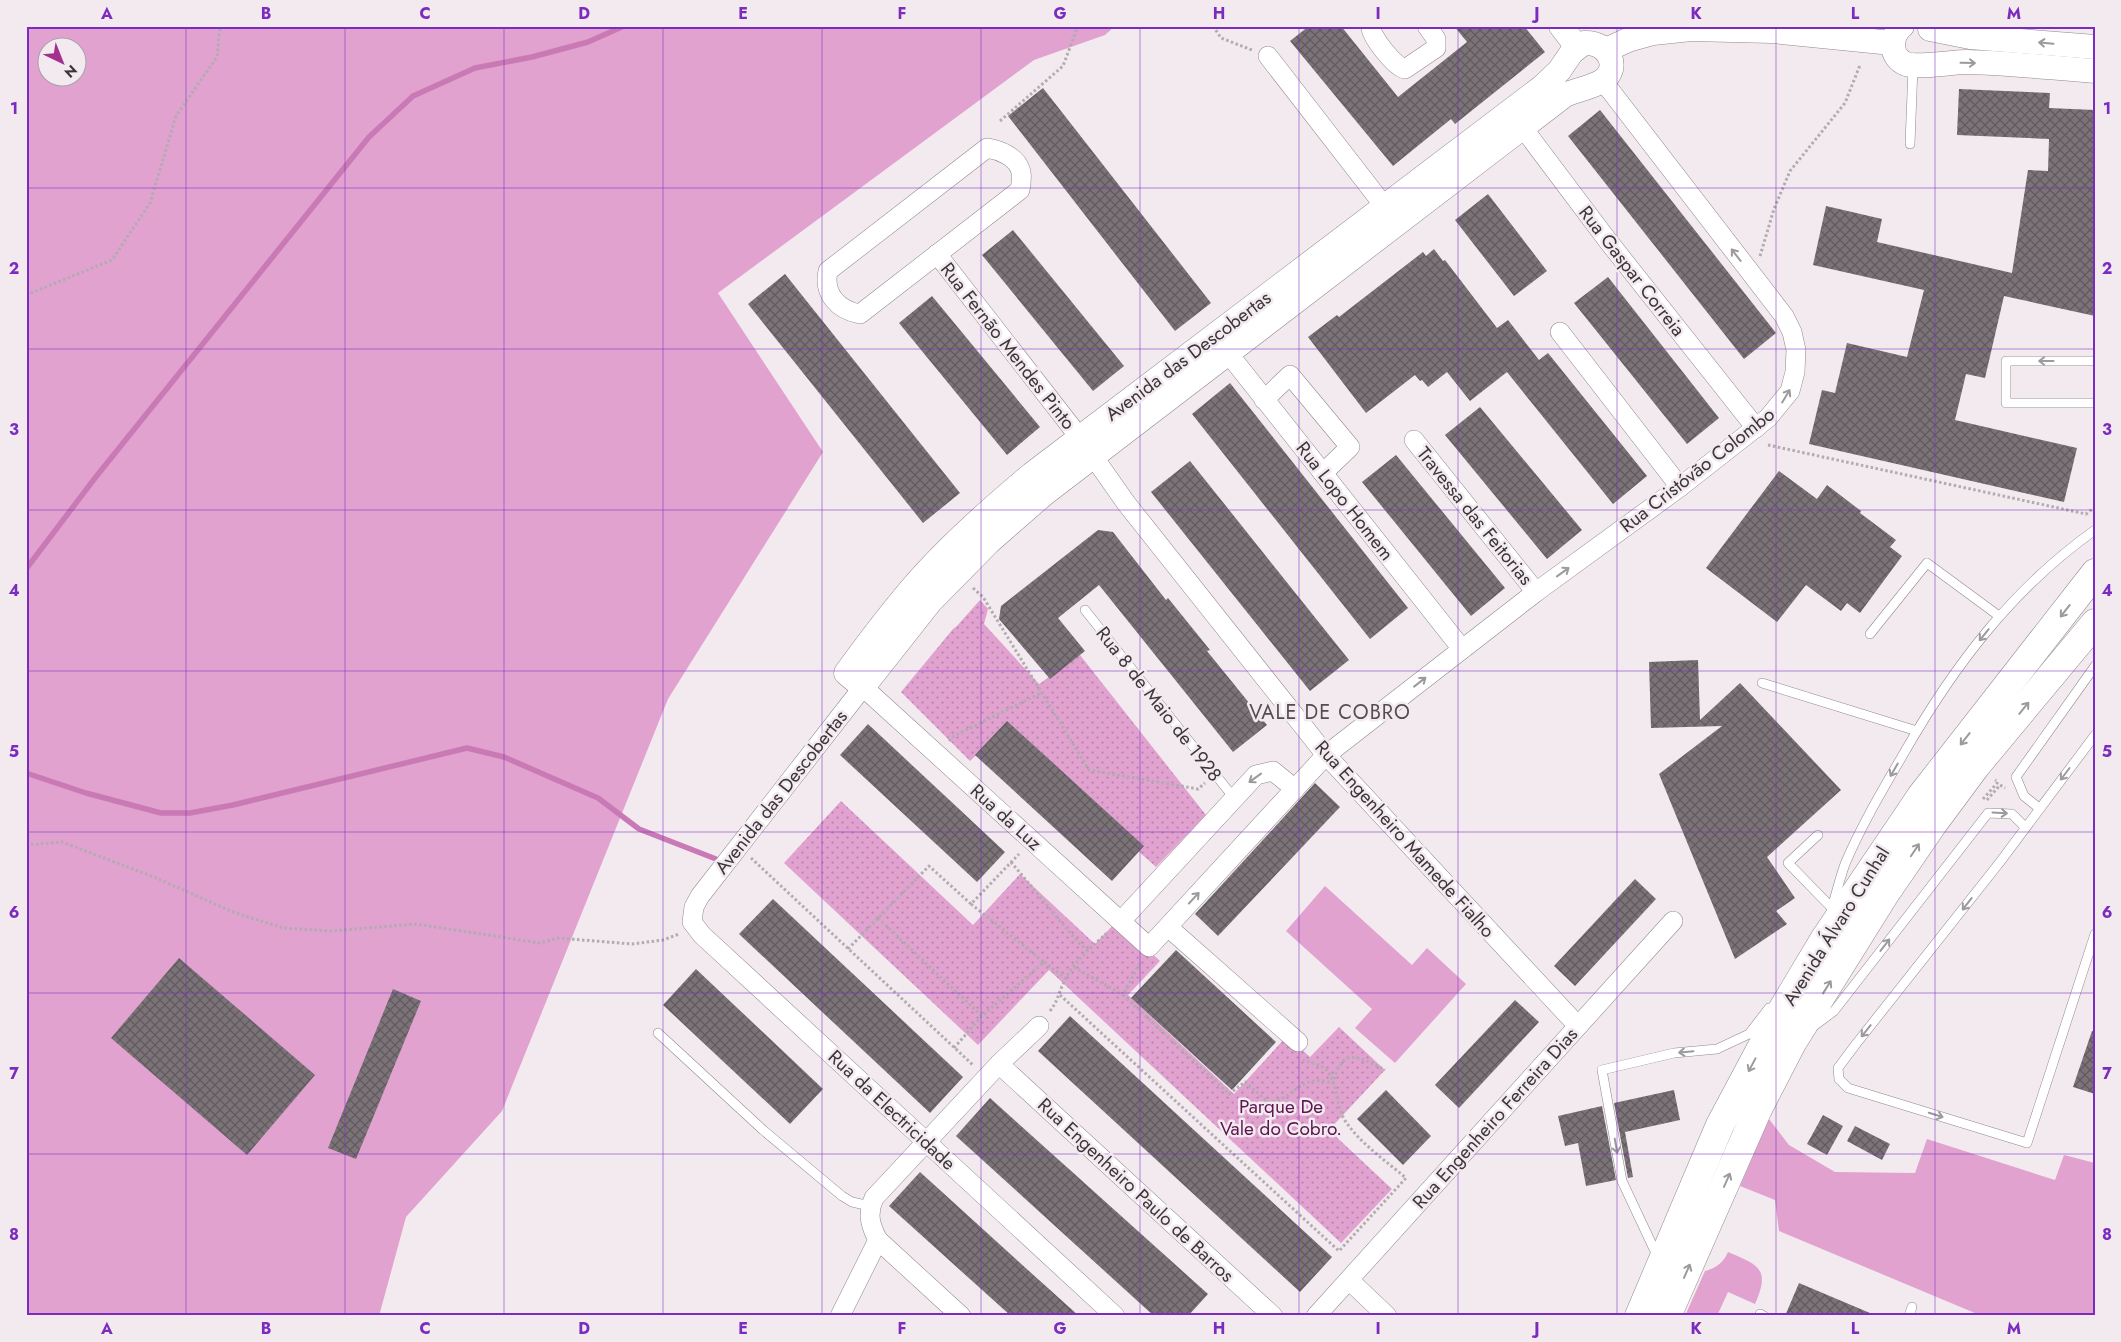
<svg xmlns="http://www.w3.org/2000/svg" width="2121" height="1342" font-family="Jost,sans-serif">
	<style>
		.green { fill: #e1a2d0; fill-rule: evenodd }
		.park { fill: url(#park-dots) }
		.lines { fill: none; stroke-linecap: round; stroke-linejoin: round }
		.stream { stroke: #c97ab5; stroke-width: 5.5 }
		.building { fill: url(#building-cross-hatch) }
		.service-casing { stroke: #8f888d; stroke-width: 10 }
		.minor-casing { stroke: #8f888d; stroke-width: 20 }
		.tertiary-casing { stroke: #8f888d; stroke-width: 25 }
		.primary-casing { stroke: #8f888d; stroke-width: 29 }
		.path { stroke: #b2abb0; stroke-width: 3; stroke-dasharray: 2.5 2.5; stroke-linecap: butt }
		.service { stroke: #fff; stroke-width: 9 }
		.minor { stroke: #fff; stroke-width: 19 }
		.tertiary { stroke: #fff; stroke-width: 24 }
		.primary { stroke: #fff; stroke-width: 28 }
		.oneway { stroke: #9c9a9c }
		.grid { fill: none; stroke: #7b2cbf; stroke-width: 1; stroke-opacity: 0.55 }
		.labels { text-anchor: middle; dominant-baseline: central; stroke-width: 5; stroke-linejoin: round; paint-order: stroke }
		.street-label { font-size: 19px; fill: #3a3639; stroke: #f3eaf0 }
		.park-label { font-size: 19px; fill: #5c154f; stroke: #f3eaf0 }
		.neighbourhood-label { font-size: 20px; letter-spacing: 1px; fill: #534c51; stroke: #f3eaf0 }
		.neatline { fill: none; stroke: #7b2cbf; stroke-width: 2 }
		.grid-label { font-size: 16px; text-anchor: middle; font-weight: bold; fill: #7b2cbf }
	</style>
	<defs>
		<pattern id="park-dots" width="8" height="8" patternUnits="userSpaceOnUse" patternTransform="scale(1.25)"><rect width="8" height="8" fill="#e1a2d0"/><path d="M2 2h.1M6 6h.1" fill="none" stroke="#b785aa" stroke-width="1.8" stroke-linecap="round"/></pattern>
		<pattern id="building-cross-hatch" width="8" height="8" patternUnits="userSpaceOnUse" patternTransform="scale(1.25)"><rect width="8" height="8" fill="#7b7378"/><path d="M0 0l8 8M0 8l8-8" fill="none" stroke="#605a5e"/></pattern>
	</defs>
	<rect width="100%" height="100%" fill="#f3eaf0"/>
	<g class="green">
		<path d="M26,26H1115L1105,35L1034,60L718,293L823,452L668,699L502,1111L406,1217L379,1316H26ZM48,48H78V78H48Z"/>
		<path d="M1325,886L1412,965L1427,948L1466,984L1395,1063L1355,1028L1372,1009L1286,931Z"/>
		<path d="M1769,1119L1789,1145L1835,1172L1915,1173L1927,1139L2055,1180L2064,1155L2095,1163V1316H1982L1779,1231L1775,1200L1740,1186Z"/>
		<path d="M1728,1252C1758,1265 1771,1268 1755,1304L1728,1292L1717,1316H1685L1705,1271C1715,1269 1724,1262 1728,1252Z"/>
	</g>
	<g class="park">
		<path d="M980,600L988,609L984,624L1039,684L1080,655L1206,815L1156,867L1003,730L970,761L901,692L953,629L956,627Z"/>
		<path d="M841,801L973,925L1020,874L1095,944L1117,921L1160,961L1128,995L1234,1094L1287,1036L1310,1057L1339,1027L1385,1070L1329,1130L1392,1189L1341,1243L1049,970L978,1045L784,863Z"/>
	</g>
	<g class="lines">
		<g class="stream">
			<path d="M26,569L95,478L369,137L413,96L475,68L532,57L588,42L624,26"/>
			<path d="M26,773L86,793L161,813H190L233,805L467,748L504,757L598,798L639,829L716,859"/>
		</g>
	</g>
	<g class="building">
		<path d="M1309,26H1341L1398,97L1467,42L1454,26H1524L1545,52L1455,124L1451,119L1393,166L1290,41Z"/>
		<path d="M1043,88L1211,303L1175,331L1008,116Z"/>
		<path d="M1959,89L2050,93L2049,108L2095,110V316L2004,296L1985,378L1966,374L1955,420L2077,448L2064,502L1809,444L1822,390L1835,393L1847,343L1907,357L1924,290L1813,265L1826,206L1882,219L1877,242L2012,273L2028,170L2048,171L2049,139L1957,135Z"/>
		<path d="M1600,110L1776,333L1744,359L1568,136Z"/>
		<path d="M1488,194L1547,271L1514,296L1455,220Z"/>
		<path d="M1013,230L1124,366L1093,391L982,255Z"/>
		<path d="M1434,249L1443,261L1445,260L1497,328L1508,320L1539,360L1548,353L1647,476L1613,504L1507,372L1470,401L1447,372L1428,387L1422,380L1420,381L1415,375L1366,413L1308,337L1337,315L1339,317L1423,252L1426,256Z"/>
		<path d="M785,274L960,493L923,523L748,304Z"/>
		<path d="M1608,277L1719,418L1687,444L1574,303Z"/>
		<path d="M932,296L1040,427L1007,455L899,323Z"/>
		<path d="M1230,383L1408,608L1370,639L1192,414Z"/>
		<path d="M1480,407L1582,530L1547,559L1445,435Z"/>
		<path d="M1396,455L1505,588L1471,616L1362,482Z"/>
		<path d="M1190,461L1349,660L1310,691L1151,492Z"/>
		<path d="M1779,471L1817,499L1827,485L1861,511L1860,513L1896,540L1890,547L1902,556L1860,613L1847,603L1841,611L1806,585L1777,622L1706,568Z"/>
		<path d="M1098,530L1113,532L1166,600L1168,598L1210,650L1207,651L1267,725L1233,752L1099,585L1058,618L1085,651L1050,679L999,619L1001,606Z"/>
		<path d="M1698,660L1700,720L1740,683L1841,790L1767,857L1795,898L1776,911L1787,924L1735,959L1659,774L1722,726L1651,728L1649,662Z"/>
		<path d="M1007,721L1144,846L1112,881L975,755Z"/>
		<path d="M868,724L1005,852L977,882L840,755Z"/>
		<path d="M1315,783L1340,807L1218,936L1195,914Z"/>
		<path d="M1635,879L1656,899L1575,986L1554,966Z"/>
		<path d="M773,899L963,1077L930,1113L739,934Z"/>
		<path d="M1176,950L1276,1042L1232,1090L1131,998Z"/>
		<path d="M179,958L315,1075L247,1155L111,1038Z"/>
		<path d="M696,969L823,1089L790,1124L663,1005Z"/>
		<path d="M393,989L421,1001L356,1159L328,1148Z"/>
		<path d="M1515,1000L1539,1022L1459,1108L1435,1085Z"/>
		<path d="M1070,1016L1332,1257L1300,1292L1038,1051Z"/>
		<path d="M2092,1031H2095V1094L2073,1087Z"/>
		<path d="M1386,1090L1431,1136L1403,1165L1357,1119Z"/>
		<path d="M1674,1090L1680,1120L1625,1132L1633,1177L1628,1178L1614,1103Z"/>
		<path d="M990,1098L1208,1294L1188,1316H1154L956,1136Z"/>
		<path d="M1602,1106L1616,1180L1586,1186L1578,1143L1565,1146L1558,1116Z"/>
		<path d="M1823,1115L1843,1126L1827,1155L1807,1144Z"/>
		<path d="M1855,1126L1890,1144L1882,1160L1847,1141Z"/>
		<path d="M920,1172L1029,1271L1079,1316H1011L889,1206Z"/>
		<path d="M1799,1283L1877,1316H1785Z"/>
	</g>
	<g class="lines">
		<g class="service-casing">
			<g id="service">
				<path d="M1910,144L1913,67"/>
				<path d="M2095,361H2006V403H2095"/>
				<path d="M1085,610L1234,798"/>
				<path d="M1870,634L1927,563L1999,616"/>
				<path d="M1762,683L1917,731"/>
				<path d="M2095,735L2000,862L1856,1044L1838,1068L1839,1079L1848,1088L2027,1143L2095,934"/>
				<path d="M2039,808L2024,796L2016,777L2095,666"/>
				<path d="M1818,835L1788,863L1832,908"/>
				<path d="M1832,908C1836,894 1840,878 1845,864C1861,826 1883,789 1904,753C1954,666 2012,589 2095,530"/>
				<path d="M1814,1026L1834,1011L1988,813L2012,814L2025,827"/>
				<path d="M658,1033L763,1130L842,1196L852,1202L870,1206"/>
				<path d="M1654,1249L1622,1181L1602,1070L1674,1053L1717,1049L1749,1034L1769,1008"/>
				<path d="M1759,1316L1760,1314L1764,1316"/>
				<path d="M1909,1316L1912,1307"/>
			</g>
		</g>
		<g class="minor-casing">
			<g id="minor">
				<path d="M1371,26C1369,35 1396,68 1405,69L1436,48V39L1427,26"/>
				<path d="M1268,56L1385,207"/>
				<path d="M1514,116L1608,241L1756,428"/>
				<path d="M987,148C1000,150 1016,157 1020,169C1023,175 1021,184 1020,190L860,314C838,310 823,294 828,271Z"/>
				<path d="M937,254L1080,438"/>
				<path d="M1560,332L1680,487"/>
				<path d="M1228,353L1462,649"/>
				<path d="M1264,400L1290,375L1350,447L1323,473"/>
				<path d="M1414,440L1536,592"/>
				<path d="M1093,456L1126,503L1326,755L1578,1026"/>
				<path d="M1121,921L1256,775L1273,771L1295,789"/>
				<path d="M1168,927L1298,1042"/>
				<path d="M999,1064L1273,1316"/>
				<path d="M1349,1280L1387,1316"/>
				<path d="M840,1316L878,1240"/>
				<path d="M961,1316L878,1240C870,1225 867,1214 874,1198L999,1064L1039,1026"/>
				<path d="M1115,1316L702,935L692,922L694,907L700,896L863,687L1149,947L1326,755L1536,592L1680,487L1768,418L1790,391L1795,372L1796,350L1792,332L1784,316L1603,81"/>
				<path d="M1316,1316L1673,921"/>
			</g>
		</g>
		<g class="tertiary-casing">
			<g id="tertiary">
				<path d="M1561,26L1577,47"/>
				<path d="M1902,26C1890,36 1889,57 1906,64C1918,68 1953,62 1967,62C2010,63 2053,68 2095,71"/>
				<path d="M1930,29L1970,37L2095,47"/>
				<path d="M1584,43C1608,41 1622,68 1602,81C1593,87 1576,90 1565,95L1044,494L989,542L930,602L863,687L846,673C867,644 889,615 912,588C948,546 990,509 1032,474L1542,87L1559,71L1572,52Z"/>
				<path d="M1606,50L1628,40L1653,33L1691,29L1772,31L1892,43"/>
			</g>
		</g>
		<g class="primary-casing">
			<g id="primary">
				<path d="M1639,1316L1720,1125L1776,1020L1825,938L1921,796L2095,573"/>
				<path d="M1667,1316L1758,1109L1792,1043L1885,894L1933,824L1976,766L2095,623"/>
			</g>
		</g>
		<g class="path">
			<path d="M1213,26L1221,38L1252,50"/>
			<path d="M1000,121L1063,66L1078,26"/>
			<path d="M1760,256L1774,209L1790,171L1845,103L1860,65"/>
			<path d="M26,295L112,260L150,203L176,116L217,57L220,26"/>
			<path d="M1768,445L2086,514L2095,507"/>
			<path d="M973,588L983,597L1089,770L1198,789L1205,783"/>
			<path d="M949,741L954,736L1041,693"/>
			<path d="M1983,799L1998,782L1995,780"/>
			<path d="M1987,800L2000,785L2005,788"/>
			<path d="M26,845L62,842L154,877L233,912L283,928L330,931L416,924L540,943L558,938L632,944L663,940L679,934"/>
			<path d="M751,858L973,1065"/>
			<path d="M1011,862L1077,941L1088,951"/>
			<path d="M971,904L1044,962"/>
			<path d="M878,918L982,1016"/>
			<path d="M848,949L929,866L971,904L1019,854"/>
			<path d="M1074,967L1123,995L1140,963"/>
			<path d="M1060,995L1339,1251L1406,1178C1386,1161 1361,1144 1346,1122C1335,1107 1339,1085 1327,1071C1322,1064 1310,1063 1303,1060"/>
			<path d="M1123,995L1229,1094L1245,1082L1268,1102C1291,1101 1295,1082 1316,1081C1321,1080 1328,1082 1333,1083C1343,1046 1357,1056 1385,1070"/>
			<path d="M1050,1011C1058,1001 1059,991 1065,980C1072,963 1094,945 1107,933"/>
			<path d="M954,1048L982,1016L1044,962L1065,978"/>
		</g>
		<use href="#service" class="service"/>
		<use href="#minor" class="minor"/>
		<use href="#tertiary" class="tertiary"/>
		<use href="#primary" class="primary"/>
	</g>
	<defs><path id="oneway-shaft" d="M-6 0H5M1.5-3L5.5 0L1.5 3" fill="none" stroke-width="1.6" stroke-linecap="round" stroke-linejoin="round" transform="scale(1.25)"/></defs>
	<g class="oneway">
		<use href="#oneway-shaft" transform="translate(2046 43) rotate(-175)"/>
		<use href="#oneway-shaft" transform="translate(1968 63) rotate(1)"/>
		<use href="#oneway-shaft" transform="translate(1736 255) rotate(-128)"/>
		<use href="#oneway-shaft" transform="translate(2046 361) rotate(180)"/>
		<use href="#oneway-shaft" transform="translate(1786 396) rotate(-59)"/>
		<use href="#oneway-shaft" transform="translate(1563 572) rotate(-36)"/>
		<use href="#oneway-shaft" transform="translate(2065 611) rotate(128)"/>
		<use href="#oneway-shaft" transform="translate(1984 635) rotate(129)"/>
		<use href="#oneway-shaft" transform="translate(1420 682) rotate(-38)"/>
		<use href="#oneway-shaft" transform="translate(2024 708) rotate(-51)"/>
		<use href="#oneway-shaft" transform="translate(1965 739) rotate(128)"/>
		<use href="#oneway-shaft" transform="translate(1894 770) rotate(120)"/>
		<use href="#oneway-shaft" transform="translate(2065 774) rotate(127)"/>
		<use href="#oneway-shaft" transform="translate(1255 778) rotate(144)"/>
		<use href="#oneway-shaft" transform="translate(2000 813) rotate(3)"/>
		<use href="#oneway-shaft" transform="translate(1915 850) rotate(-56)"/>
		<use href="#oneway-shaft" transform="translate(1194 898) rotate(-47)"/>
		<use href="#oneway-shaft" transform="translate(1967 904) rotate(128)"/>
		<use href="#oneway-shaft" transform="translate(1885 945) rotate(-52)"/>
		<use href="#oneway-shaft" transform="translate(1827 987) rotate(-58)"/>
		<use href="#oneway-shaft" transform="translate(1866 1031) rotate(129)"/>
		<use href="#oneway-shaft" transform="translate(1686 1052) rotate(175)"/>
		<use href="#oneway-shaft" transform="translate(1752 1065) rotate(118)"/>
		<use href="#oneway-shaft" transform="translate(1936 1115) rotate(17)"/>
		<use href="#oneway-shaft" transform="translate(1616 1146) rotate(80)"/>
		<use href="#oneway-shaft" transform="translate(1727 1180) rotate(-66)"/>
		<use href="#oneway-shaft" transform="translate(1687 1271) rotate(-66)"/>
	</g>
	<path class="grid" d="M186,26V1316M345,26V1316M504,26V1316M663,26V1316M822,26V1316M981,26V1316M1140,26V1316M1299,26V1316M1458,26V1316M1617,26V1316M1776,26V1316M1935,26V1316M26,188H2095M26,349H2095M26,510H2095M26,671H2095M26,832H2095M26,993H2095M26,1154H2095"/>
	<g class="labels">
		<g class="street-label">
			<text transform="translate(1632 271) rotate(52)">Rua Gaspar Correia</text>
			<text transform="translate(1008 346) rotate(52)">Rua Fernão Mendes Pinto</text>
			<text transform="translate(1188 356) rotate(-37)">Avenida das Descobertas</text>
			<text transform="translate(1697 470) rotate(-38)">Rua Cristóvão Colombo</text>
			<text transform="translate(1345 501) rotate(52)">Rua Lopo Homem</text>
			<text transform="translate(1475 516) rotate(51)">Travessa das Feitorias</text>
			<text transform="translate(1159 704) rotate(52)">Rua 8 de Maio de 1928</text>
			<text transform="translate(781 792) rotate(-52)">Avenida das Descobertas</text>
			<text transform="translate(1006 817) rotate(42)">Rua da Luz</text>
			<text transform="translate(1405 839) rotate(48)">Rua Engenheiro Mamede Fialho</text>
			<text transform="translate(1836 926) rotate(-58)">Avenida Álvaro Cunhal</text>
			<text transform="translate(892 1110) rotate(43)">Rua da Electricidade</text>
			<text transform="translate(1495 1118) rotate(-48)">Rua Engenheiro Ferreira Dias</text>
			<text transform="translate(1136 1190) rotate(43)">Rua Engenheiro Paulo de Barros</text>
		</g>
		<g class="park-label">
			<text x="1281" y="1106">Parque De<tspan x="1281" dy="22">Vale do Cobro.</tspan></text>
		</g>
		<g class="neighbourhood-label">
			<text x="1330" y="712">VALE DE COBRO</text>
		</g>
	</g>
	<rect width="2121" height="1342" fill="none" stroke="#f3eaf0" stroke-width="55"/>
	<g transform="translate(62 62) rotate(137)"><circle r="24" fill="#f3eaf0" stroke="#a9a2a7"/>
	<path d="M0-4L9 19L0 12L-9 19Z" fill="#a2308c"/>
	<text y="-8" font-size="14" font-weight="bold" text-anchor="middle" fill="#3a3639">N</text>
	</g>
	<rect x="28" y="28" width="2066" height="1286" class="neatline"/>
	<g class="grid-label">
		<text x="107" y="19">A</text>
		<text x="266" y="19">B</text>
		<text x="425" y="19">C</text>
		<text x="584" y="19">D</text>
		<text x="743" y="19">E</text>
		<text x="902" y="19">F</text>
		<text x="1060" y="19">G</text>
		<text x="1219" y="19">H</text>
		<text x="1378" y="19">I</text>
		<text x="1537" y="19">J</text>
		<text x="1696" y="19">K</text>
		<text x="1855" y="19">L</text>
		<text x="2014" y="19">M</text>
		<text x="14" y="114">1</text>
		<text x="2107" y="114">1</text>
		<text x="14" y="274">2</text>
		<text x="2107" y="274">2</text>
		<text x="14" y="435">3</text>
		<text x="2107" y="435">3</text>
		<text x="14" y="596">4</text>
		<text x="2107" y="596">4</text>
		<text x="14" y="757">5</text>
		<text x="2107" y="757">5</text>
		<text x="14" y="918">6</text>
		<text x="2107" y="918">6</text>
		<text x="14" y="1079">7</text>
		<text x="2107" y="1079">7</text>
		<text x="14" y="1240">8</text>
		<text x="2107" y="1240">8</text>
		<text x="107" y="1334">A</text>
		<text x="266" y="1334">B</text>
		<text x="425" y="1334">C</text>
		<text x="584" y="1334">D</text>
		<text x="743" y="1334">E</text>
		<text x="902" y="1334">F</text>
		<text x="1060" y="1334">G</text>
		<text x="1219" y="1334">H</text>
		<text x="1378" y="1334">I</text>
		<text x="1537" y="1334">J</text>
		<text x="1696" y="1334">K</text>
		<text x="1855" y="1334">L</text>
		<text x="2014" y="1334">M</text>
	</g>
</svg>
